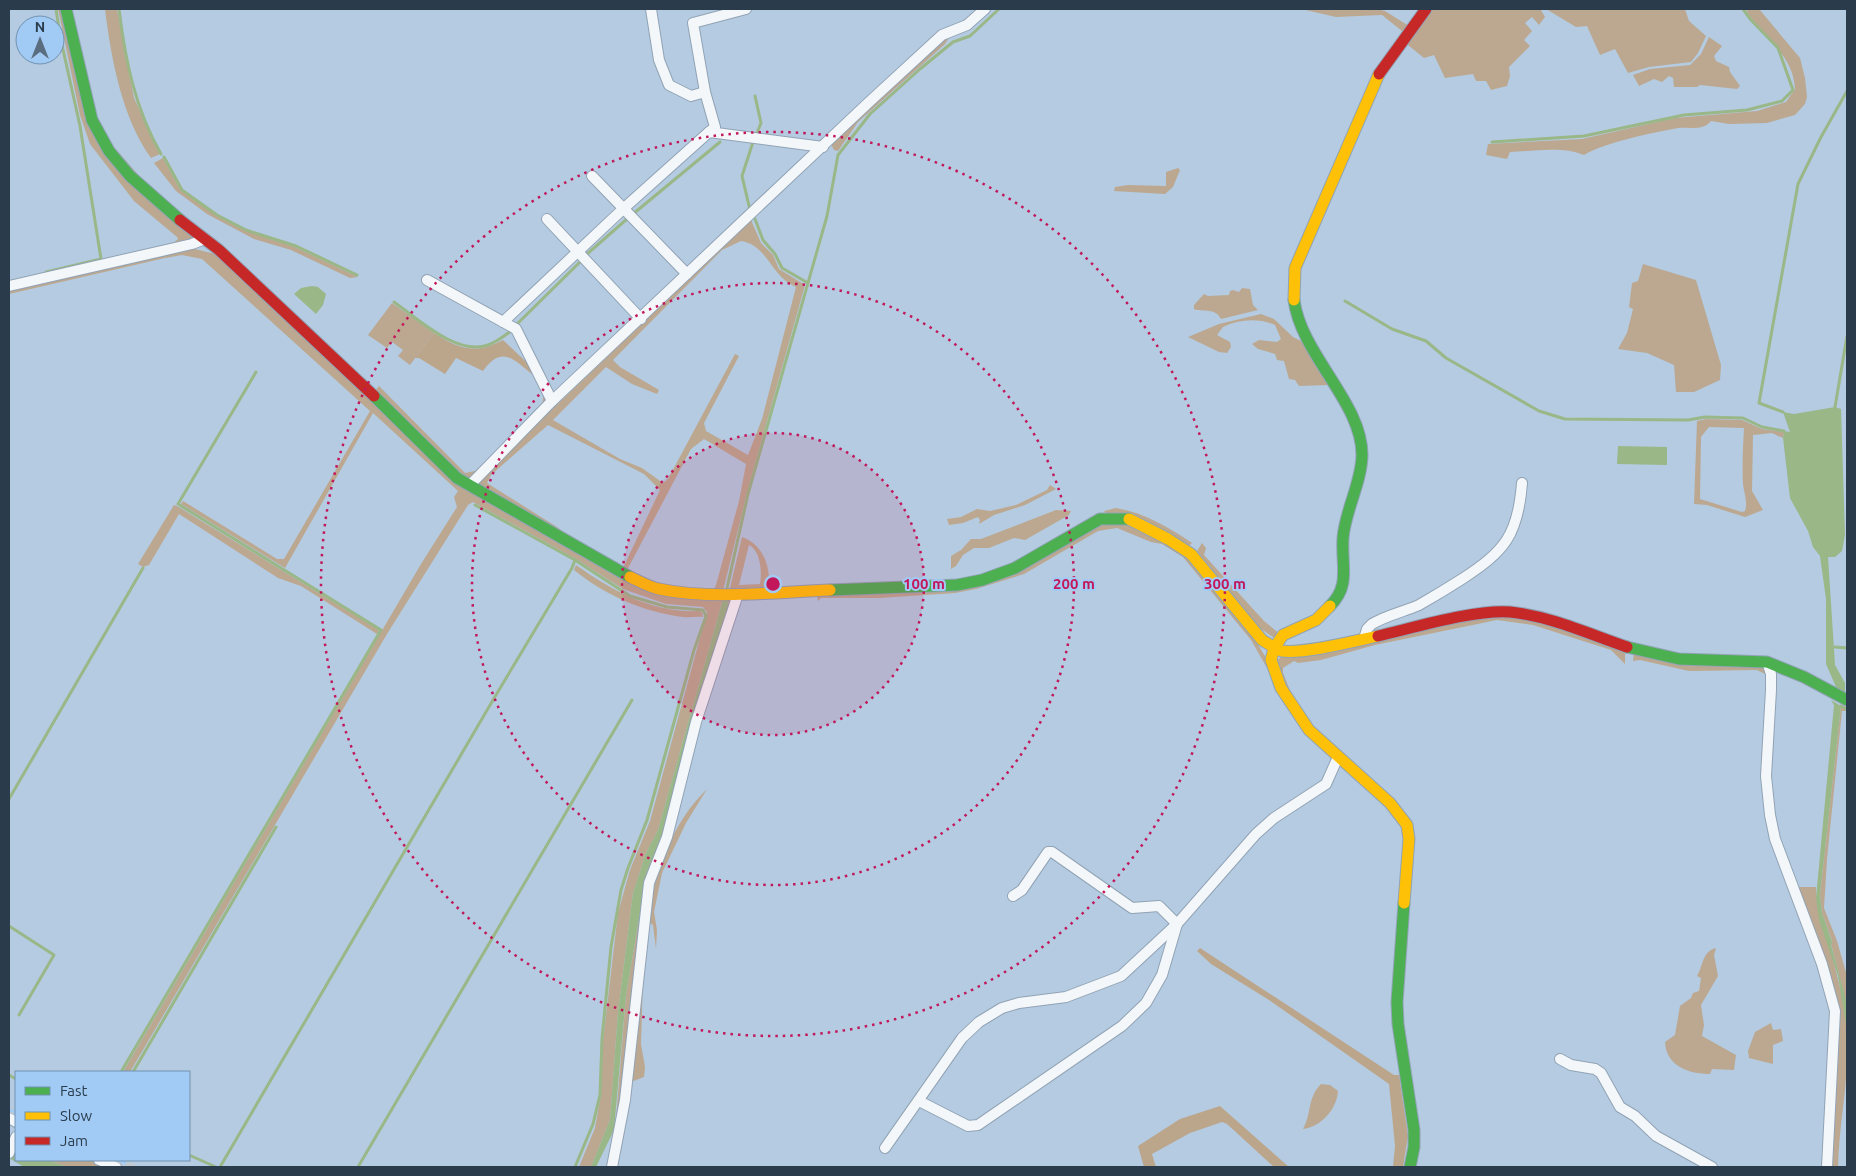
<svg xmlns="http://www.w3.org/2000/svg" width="1856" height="1176" font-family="Ubuntu,sans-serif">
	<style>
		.green { fill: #bca890; fill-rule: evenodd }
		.forest { fill: #bca68b }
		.water { fill: #9ab788 }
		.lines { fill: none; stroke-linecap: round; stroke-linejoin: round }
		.stream { stroke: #9ab788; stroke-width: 3 }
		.street-casing { stroke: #91a3b5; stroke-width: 12 }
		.fast-casing { stroke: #91a3b5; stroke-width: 13 }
		.slow-casing { stroke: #91a3b5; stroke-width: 13 }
		.jam-casing { stroke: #91a3b5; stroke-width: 13 }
		.street { stroke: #f4f7fa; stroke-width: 10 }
		.fast { stroke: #4caf50; stroke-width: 11 }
		.slow { stroke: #ffc107; stroke-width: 11 }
		.jam { stroke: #c62828; stroke-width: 11 }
		.rail-casing { stroke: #c2c9cf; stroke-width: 5 }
		.rail { stroke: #a1cbf4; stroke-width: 3; stroke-dasharray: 9; stroke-linecap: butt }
		.ring { fill: none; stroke: #c2185b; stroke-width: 2.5; stroke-dasharray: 2.5 5 }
		.centre { fill: #c2185b; stroke: #a1cbf4; stroke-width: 2.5 }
		.ring-label { font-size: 15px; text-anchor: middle; font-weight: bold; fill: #c2185b; stroke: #a1cbf4; stroke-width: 4; stroke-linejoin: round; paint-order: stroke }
	</style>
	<rect width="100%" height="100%" fill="#b4cbe1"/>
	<g class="green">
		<path d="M58,9H61L88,117L192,237L191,241L172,244L178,239L177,237L134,201L90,144L80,115Z"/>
		<path d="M105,9H117L134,98L160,154L151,158C122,118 111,58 105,9Z"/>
		<path d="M1301,9H1376L1385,11L1409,26L1402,31L1382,15L1336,17Z"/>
		<path d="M1431,9H1542L1541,10L1545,17L1539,25L1532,17L1525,23L1532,31L1524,40L1530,46L1509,67L1510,76L1507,86L1491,90L1486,81H1476L1473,74L1445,78L1434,55L1424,58L1403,41Z"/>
		<path d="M1546,9H1685L1689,21L1706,36L1698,53L1691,62L1649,67L1628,73L1615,49L1600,55L1587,26L1576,27Z"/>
		<path d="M1746,9H1759L1800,58L1805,78L1807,97L1805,104L1795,115L1767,123L1729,124L1711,121C1703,131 1689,127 1678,128C1652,133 1606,142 1584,155C1563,146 1534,151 1510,152L1507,159L1486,155L1488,144L1582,139L1675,118L1757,111L1786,102L1795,89C1793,50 1758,37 1746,9Z"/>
		<path d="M952,33L945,44L858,122L838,151L834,150L831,144L943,38Z"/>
		<path d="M1709,37L1722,46L1714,56L1716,61L1729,67L1730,72L1740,86L1737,89L1700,85L1697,87H1674L1673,78L1669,76L1662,82L1654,79L1639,86L1633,75L1650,69L1690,65L1701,54Z"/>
		<path d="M163,158L180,189L217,216L246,231L295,247L358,277L350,278L291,250L254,239L207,214L176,191L154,163Z"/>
		<path d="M1178,168L1180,170L1173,187L1165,194L1114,191L1115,187L1128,185L1166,186V172Z"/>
		<path d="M751,220L761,243L773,255L779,269L805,285L747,493L723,591L713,590L716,585L739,501L746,464L704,439L691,449L626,572L622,570L660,490L644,474L548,425L491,475L487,483L557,527L579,544L478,485L481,477ZM741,241C768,245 770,276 796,287L762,419L748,455L706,431L704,423L739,356L735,354L668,479L663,483L642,468L620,459L553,420L606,367L632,384L657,394L659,390L620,367L613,360L722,250Z"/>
		<path d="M191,248L215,254L292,323L456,480L612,574L723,599L658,830L646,853L633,893L618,1012L610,1120L591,1167H579L595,1128L601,1094L603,1041L618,913L630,870L650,821L707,612L703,607L666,604L623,589L576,559L473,502L468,505L387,634L130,1072H123L421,564L457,507L454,497L458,491L373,413L285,568L181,504L183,501L277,559H284L370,411L202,259L182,255L165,258L9,294V288Z"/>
		<path d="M1643,264L1696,280L1721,365L1720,380L1694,392H1676L1674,365L1647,353L1618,349L1627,333L1633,309L1629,307L1632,283L1638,281Z"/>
		<path d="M1242,288L1250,289L1253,305L1258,310L1221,319C1215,307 1204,313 1194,309V305L1204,294L1208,296L1229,295L1230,291L1233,290L1239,292Z"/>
		<path d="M392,303L434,333L410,365L398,356L403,350L392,342L387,348L368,335Z"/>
		<path d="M1261,314L1274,319L1293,337L1307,344L1329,385L1299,386L1295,380L1289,379L1284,361L1277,360L1275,354L1258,349L1252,344L1259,340L1277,342L1281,339L1275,325C1259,318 1239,319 1223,327L1217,335L1230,342L1231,347L1227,353L1219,352L1188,337L1219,324Z"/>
		<path d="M536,380L539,381L548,401L472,477L466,478L374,392L379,386L465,473L475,471L486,462L542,406L544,392Z"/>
		<path d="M1706,419L1742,420L1762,429L1784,432L1783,438L1772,433L1753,435L1752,491L1763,510L1745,517L1707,505L1694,504L1697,421ZM1709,427L1744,428C1743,447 1742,465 1743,484C1744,493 1748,502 1745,511L1742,512L1700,499L1701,437Z"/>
		<path d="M1050,485L1056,489L1025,505L994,515L979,524L980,520L978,517L963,523L949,525L947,519L961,517L977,509L990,511L1016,505L1047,490Z"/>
		<path d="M174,505L177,506L379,630L377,634L301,586L278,578L179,514L149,565L143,567L138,564Z"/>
		<path d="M1116,508C1145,513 1168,527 1192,543L1188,547L1107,515L1104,511Z"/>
		<path d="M1056,510L1071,511L1069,515L1025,540L1014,538L989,548H974L963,555L956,566L951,569V556L961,550L971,539H981Z"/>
		<path d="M1124,522L1182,552L1254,638L1271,666L1267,668L1251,640L1183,557L1162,544L1151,542L1117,528L1098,531L1024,574L976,589L955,593L880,598H821L818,601L817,596L953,590L1094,526Z"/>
		<path d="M742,537C762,544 770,564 769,585L773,584L769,590L729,592ZM749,545C761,551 762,573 760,584L739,585Z"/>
		<path d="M1202,543L1206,548L1204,555L1264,621L1281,635L1277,640L1257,626L1197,551Z"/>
		<path d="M576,565C613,591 652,613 699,611L702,612L703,617C696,616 690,618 683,617C643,612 605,595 574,570Z"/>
		<path d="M728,599H732L667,830L657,852L631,1005L614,1143L626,995L647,871L664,833L694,717L728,608Z"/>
		<path d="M1485,617L1524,618L1625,650V664L1611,650L1533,625L1497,620L1375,645L1321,660L1298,663L1294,661L1283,668V673L1298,710L1276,661L1285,654Z"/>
		<path d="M1634,652L1767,668L1769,680L1765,674L1757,670L1689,671L1640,660L1633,661Z"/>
		<path d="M1841,706L1847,711H1842L1827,859L1824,908L1837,941L1847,976V1006L1831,944L1832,941L1822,913L1820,894Z"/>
		<path d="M707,789L686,823L662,873L654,912L657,930L656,949L653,925L647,921C656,872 670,825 707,789Z"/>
		<path d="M1797,887H1816C1816,908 1822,923 1828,942C1836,971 1845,1001 1847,1032C1850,1076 1839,1122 1838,1167H1830L1839,1021Z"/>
		<path d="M1716,948L1714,955L1718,976L1701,1005L1704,1025L1702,1036L1736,1055L1734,1070L1712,1069L1710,1074C1689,1074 1666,1066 1665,1042L1675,1035L1680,1006L1691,998L1693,993L1699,991L1701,978L1697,976C1703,967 1702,951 1716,948Z"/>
		<path d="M643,977L641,1044L645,1067L644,1077L631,1082Z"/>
		<path d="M1771,1023L1773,1030L1781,1029L1783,1041L1773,1045V1064L1749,1058L1748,1051L1755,1032Z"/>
		<path d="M1321,1084L1330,1085L1338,1091C1337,1109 1321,1127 1303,1129C1312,1113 1307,1098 1321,1084Z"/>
		<path d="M47,1160H90L106,1167H68Z"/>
	</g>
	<g class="forest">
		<path d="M434,333C459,349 476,355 503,340L536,371L533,375C513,359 502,345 483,371L456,358L445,374L419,358H415Z"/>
		<path d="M1200,948L1394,1075H1399L1408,1136L1403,1167H1393L1395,1146L1389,1084L1269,1000L1211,964L1197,951Z"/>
		<path d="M1220,1106L1289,1167H1274L1227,1124L1222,1122L1190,1133L1152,1154L1156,1167H1144L1138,1146L1180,1119Z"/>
	</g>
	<g class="water">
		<path d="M312,286L318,287L326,294L323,305L316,314L294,294L301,288Z"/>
		<path d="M1835,407L1841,409L1845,535L1842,551L1835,557H1828L1835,665L1845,683V694L1836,687L1826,664V599L1820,556L1813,547L1808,531L1790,498L1783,438L1784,431L1790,432L1783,412L1794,414Z"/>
		<path d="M1618,446L1667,447V465L1617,464Z"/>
		<path d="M723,599H728V608L694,717L664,833L647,871L626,995L614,1130L596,1167H591L610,1120L618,1012L633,893L646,853L658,830Z"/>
		<path d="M1831,700L1841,706L1820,894L1822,913L1832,942L1831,945L1846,1000L1847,1031L1838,976L1819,920L1816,898L1834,705Z"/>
		<path d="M13,1150H16V1160H47L68,1167H24L9,1158Z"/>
	</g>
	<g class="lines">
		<g class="stream">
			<path d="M119,9C125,59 135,109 161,154"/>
			<path d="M755,96L761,123L757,133"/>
			<path d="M1492,142L1584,136L1684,115L1747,110L1782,101L1793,90L1778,48L1751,20L1743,9"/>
			<path d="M164,157L182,190L217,215L246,230L296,246L357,275"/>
			<path d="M750,210L742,176L753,142"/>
			<path d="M633,214L720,142"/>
			<path d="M755,219L763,240L775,254L782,268L808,283"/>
			<path d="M586,255L627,219"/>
			<path d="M46,272L101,259L80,126L60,36L56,9"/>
			<path d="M1345,301L1392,329L1426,341L1446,358L1539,411L1565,419L1688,420L1705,417L1743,418L1762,427L1784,431"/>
			<path d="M394,302C418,319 457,356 488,345C497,342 504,336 511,331"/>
			<path d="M516,325L580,262"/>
			<path d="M1835,407L1847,336"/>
			<path d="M1783,412L1759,403L1798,184L1821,137L1847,91"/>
			<path d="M475,505L575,560L630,596L667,607L703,610L706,616L694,650L647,820L628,868L621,890L611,947L602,1039L600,1095L593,1124L575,1167"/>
			<path d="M727,588L748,494L827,216L838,155L870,114L920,69L953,42L970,36L999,9"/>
			<path d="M1835,647L1847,648"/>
			<path d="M1841,706L1847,709"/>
			<path d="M9,799L143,568"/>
			<path d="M9,926L54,955L19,1015"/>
			<path d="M121,1072L381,630L178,504L256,372"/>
			<path d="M133,1072L276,827"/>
			<path d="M9,1075L16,1079"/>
			<path d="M189,1155L216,1167"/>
			<path d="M220,1167L493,700L572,568L575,560"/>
			<path d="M358,1167L632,700"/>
		</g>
		<g class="street-casing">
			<g id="street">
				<path d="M651,9L659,60L669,85L691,96L705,92"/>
				<path d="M709,132L715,127L705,92L693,23L746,9"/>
				<path d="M592,176L687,274"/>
				<path d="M547,219L641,319"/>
				<path d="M427,280L516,329L552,401"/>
				<path d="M9,286L192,244L205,239"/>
				<path d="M503,322L623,209L709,132L823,147"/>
				<path d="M470,485L552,401L867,104L942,35L967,25L985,9"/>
				<path d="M1364,639L1367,629L1372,624C1387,615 1403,612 1419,605C1433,597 1448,588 1462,579C1505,551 1518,535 1522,483"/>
				<path d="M1767,662L1771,674V690L1766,776L1770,815L1775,839L1822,964L1835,1011L1827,1167"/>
				<path d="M1560,1059L1571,1065L1595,1069L1601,1073L1620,1107L1635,1116L1656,1136L1712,1167"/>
				<path d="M919,1101L968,1126L978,1125L1122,1026L1146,1003L1162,975L1177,924L1159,906L1132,908L1052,852H1048L1022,890L1013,896"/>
				<path d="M9,1118L16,1122"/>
				<path d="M885,1148L962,1038L979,1022L1002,1008L1019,1003L1066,997L1121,976L1177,924L1256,834L1274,818L1326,784L1338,757"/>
				<path d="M9,1153L16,1137"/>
				<path d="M99,1160L116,1167"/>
				<path d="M612,1167L625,1100L649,883L667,837L696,722L738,594"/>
			</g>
		</g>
		<g class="fast-casing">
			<g id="fast">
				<path d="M66,9L92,120L109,151L130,176L180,220"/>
				<path d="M1294,300C1301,355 1363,403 1362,456C1361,484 1345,511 1343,538C1341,566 1351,585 1330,606"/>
				<path d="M374,396L457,478L630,577"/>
				<path d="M830,590L957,585L982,580L1015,568L1100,519H1129"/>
				<path d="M1627,647L1679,659L1767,662L1804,677L1847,700"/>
				<path d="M1404,903L1397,1002L1398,1024L1414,1130V1147L1410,1167"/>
			</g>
		</g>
		<g class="slow-casing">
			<g id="slow">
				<path d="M1294,300L1295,268L1379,74"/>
				<path d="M1129,519L1168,539L1191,554L1262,640C1269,644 1275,649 1282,651C1304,654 1355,641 1378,636"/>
				<path d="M630,577C639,581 649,587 659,589C711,600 777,592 830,590"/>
				<path d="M1330,606L1316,620L1283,635L1274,648L1271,660L1281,688L1309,730L1390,803L1407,825L1409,839L1404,903"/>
			</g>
		</g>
		<g class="jam-casing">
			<g id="jam">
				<path d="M1379,74L1426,9"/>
				<path d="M180,220L219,250L374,396"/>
				<path d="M1378,636C1413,628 1476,609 1510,612C1550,616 1589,634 1627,647"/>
			</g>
		</g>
		<use href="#street" class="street"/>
		<use href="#fast" class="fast"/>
		<use href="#slow" class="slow"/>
		<use href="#jam" class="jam"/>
		<g class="rail-casing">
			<g id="rail">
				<path d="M9,1109L16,1113"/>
				<path d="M118,1160L135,1167"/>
			</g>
		</g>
		<use href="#rail" class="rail"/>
	</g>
	<circle cx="773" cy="584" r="151" fill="#c2185b" fill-opacity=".12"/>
	<g class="ring">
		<circle cx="773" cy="584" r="151"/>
		<circle cx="773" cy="584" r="301"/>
		<circle cx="773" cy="584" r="452"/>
	</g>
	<circle cx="773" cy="584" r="8" class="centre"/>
	<g class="ring-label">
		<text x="924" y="589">100 m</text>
		<text x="1074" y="589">200 m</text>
		<text x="1225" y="589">300 m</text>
	</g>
	<rect width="1856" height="1176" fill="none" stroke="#2a3b4c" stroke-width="20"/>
	<rect x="15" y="1071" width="175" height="90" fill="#a1cbf4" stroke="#7191b1"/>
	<rect x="25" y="1087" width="25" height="8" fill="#4caf50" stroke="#7191b1"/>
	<text x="60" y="1096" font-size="15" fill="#2a3b4c">Fast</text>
	<rect x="25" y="1112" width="25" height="8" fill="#ffc107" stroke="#7191b1"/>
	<text x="60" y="1121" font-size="15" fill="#2a3b4c">Slow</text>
	<rect x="25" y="1137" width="25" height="8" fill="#c62828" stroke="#7191b1"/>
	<text x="60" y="1146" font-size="15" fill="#2a3b4c">Jam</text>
	<g transform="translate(40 40)"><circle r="24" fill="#a1cbf4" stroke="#7191b1"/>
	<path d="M0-4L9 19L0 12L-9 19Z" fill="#5a6d80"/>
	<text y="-8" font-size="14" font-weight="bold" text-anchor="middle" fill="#2a3b4c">N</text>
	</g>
</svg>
